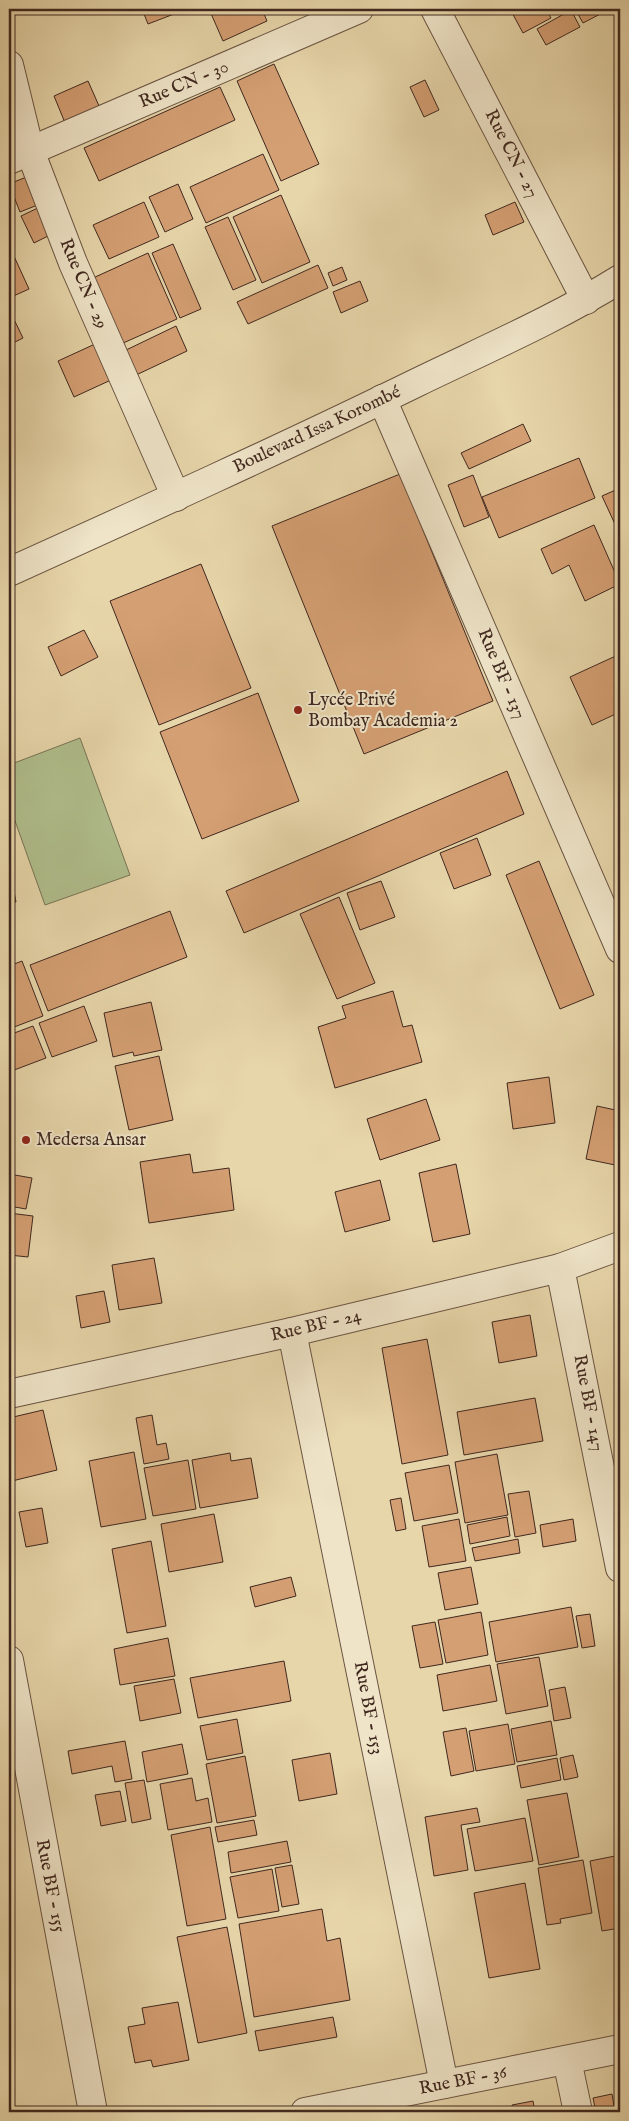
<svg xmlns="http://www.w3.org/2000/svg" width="629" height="2121" font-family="'IM FELL English',serif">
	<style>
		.green { fill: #b0bf8d; stroke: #787456 }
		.building { fill: #d49f73; stroke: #40281f }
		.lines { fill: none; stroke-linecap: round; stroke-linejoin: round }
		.minor-casing { stroke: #6a5442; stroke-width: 30 }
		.tertiary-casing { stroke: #6a5442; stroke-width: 30 }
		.minor { stroke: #efe4c8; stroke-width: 28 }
		.tertiary { stroke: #efe4c8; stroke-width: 28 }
		.poi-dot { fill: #8f2418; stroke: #efe4c8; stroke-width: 2 }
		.labels { text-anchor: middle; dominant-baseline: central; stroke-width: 4; stroke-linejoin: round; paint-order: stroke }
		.street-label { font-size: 18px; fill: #40281f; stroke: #efe4c8 }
		.poi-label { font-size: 18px; fill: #40281f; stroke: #efe4c8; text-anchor: start }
	</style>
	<rect width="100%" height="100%" fill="#e7d6aa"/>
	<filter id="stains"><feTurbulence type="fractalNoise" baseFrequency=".004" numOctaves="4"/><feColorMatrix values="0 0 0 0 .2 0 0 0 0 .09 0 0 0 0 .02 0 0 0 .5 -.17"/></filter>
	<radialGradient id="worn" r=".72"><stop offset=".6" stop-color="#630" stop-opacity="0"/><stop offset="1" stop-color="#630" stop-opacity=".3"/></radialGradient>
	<path class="green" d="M80,738L130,875L45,905L9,804V765Z"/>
	<g class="building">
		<path d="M142,9H187L148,24Z"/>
		<path d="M209,9H262L267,21L223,41Z"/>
		<path d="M510,9H546L551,18L523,33Z"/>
		<path d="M575,9H610L583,23Z"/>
		<path d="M571,10L580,27L546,45L537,29Z"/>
		<path d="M274,64L319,164L281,181L237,81Z"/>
		<path d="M425,80L439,110L424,117L410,87Z"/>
		<path d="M88,81L103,115L68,130L54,96Z"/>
		<path d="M220,87L235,120L99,181L84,148Z"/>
		<path d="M263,154L279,190L206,223L190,187Z"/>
		<path d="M34,174L45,202L20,212L9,184Z"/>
		<path d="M178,184L193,219L165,232L149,197Z"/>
		<path d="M281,195L310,262L262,283L233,217Z"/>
		<path d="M144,202L159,237L109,259L93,225Z"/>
		<path d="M515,202L524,222L493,235L485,215Z"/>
		<path d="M44,205L56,232L34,243L21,216Z"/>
		<path d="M228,217L256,280L233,290L205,227Z"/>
		<path d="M173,244L201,309L180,318L152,253Z"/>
		<path d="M148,253L177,319L121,344L93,278Z"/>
		<path d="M13,254L29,289L9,298V256Z"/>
		<path d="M318,265L328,288L248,324L237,302Z"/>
		<path d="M342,267L347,280L333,286L328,273Z"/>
		<path d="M360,281L368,301L341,313L333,292Z"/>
		<path d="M9,309L23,338L9,345Z"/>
		<path d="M176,326L187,351L134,376L122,352Z"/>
		<path d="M95,344L111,380L74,397L58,361Z"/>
		<path d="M523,424L531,441L469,469L461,453Z"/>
		<path d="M579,458L595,498L499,538L482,497Z"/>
		<path d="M400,474L493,701L364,754L272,526Z"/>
		<path d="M473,475L489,517L464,527L448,485Z"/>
		<path d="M620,488V535L602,496Z"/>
		<path d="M594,525L620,584L585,601L569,565L552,574L541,549Z"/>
		<path d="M201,564L251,688L159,725L110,601Z"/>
		<path d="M84,630L98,657L61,676L48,647Z"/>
		<path d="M620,654V712L592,725L570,677Z"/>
		<path d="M258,693L299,801L202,839L160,732Z"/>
		<path d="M507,771L524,814L244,933L226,891Z"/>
		<path d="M477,838L491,875L454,889L440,853Z"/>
		<path d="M539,861L594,995L560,1009L506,875Z"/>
		<path d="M9,865L16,902L9,903Z"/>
		<path d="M381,881L395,917L360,930L347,893Z"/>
		<path d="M339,897L375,983L337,999L300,914Z"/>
		<path d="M170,911L187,957L48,1011L30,965Z"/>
		<path d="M22,961L43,1016L9,1029V966Z"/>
		<path d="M393,991L403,1027L412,1025L422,1062L335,1088L318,1027L346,1018L342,1006Z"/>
		<path d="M151,1002L162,1050L134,1056L133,1052L113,1057L104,1013Z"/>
		<path d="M84,1006L97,1041L52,1057L39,1023Z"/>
		<path d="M33,1026L46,1058L9,1072V1035Z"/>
		<path d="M159,1056L173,1120L129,1130L115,1066Z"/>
		<path d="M549,1077L555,1123L513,1129L507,1083Z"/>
		<path d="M426,1099L440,1140L380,1160L367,1119Z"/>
		<path d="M597,1106L620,1111V1166L586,1159Z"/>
		<path d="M190,1154L193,1173L229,1168L234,1210L149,1223L140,1162Z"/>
		<path d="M456,1164L470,1234L433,1242L419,1173Z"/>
		<path d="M9,1174L32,1178L26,1209L9,1206Z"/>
		<path d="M380,1180L390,1220L345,1232L335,1192Z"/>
		<path d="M9,1213L33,1216L28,1257L9,1255Z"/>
		<path d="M154,1258L162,1303L119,1310L112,1265Z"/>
		<path d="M104,1291L110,1322L81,1328L76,1296Z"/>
		<path d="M530,1315L537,1356L499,1363L492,1322Z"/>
		<path d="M427,1339L448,1455L402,1464L382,1348Z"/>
		<path d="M535,1398L543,1441L464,1455L457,1412Z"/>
		<path d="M43,1410L57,1470L12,1481L9,1468V1418Z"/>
		<path d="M152,1415L157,1445L166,1443L169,1459L144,1464L136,1418Z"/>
		<path d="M134,1452L146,1519L101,1527L89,1461Z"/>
		<path d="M230,1453L231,1461L251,1458L258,1498L200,1508L192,1460Z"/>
		<path d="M497,1454L508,1515L465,1523L455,1462Z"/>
		<path d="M188,1460L196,1509L153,1516L144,1468Z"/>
		<path d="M449,1465L458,1513L414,1521L405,1473Z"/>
		<path d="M529,1491L536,1533L515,1537L508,1494Z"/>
		<path d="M401,1498L406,1529L396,1531L390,1500Z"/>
		<path d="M42,1508L48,1543L26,1547L19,1512Z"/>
		<path d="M214,1514L223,1562L169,1572L161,1524Z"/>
		<path d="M507,1517L510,1536L470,1544L467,1525Z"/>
		<path d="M459,1519L466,1561L429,1567L422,1526Z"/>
		<path d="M573,1519L576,1541L543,1547L540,1525Z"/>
		<path d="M518,1539L520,1553L475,1561L472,1548Z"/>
		<path d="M151,1541L166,1626L127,1633L112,1549Z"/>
		<path d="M471,1567L478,1604L445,1610L438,1573Z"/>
		<path d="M291,1577L296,1596L255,1607L250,1587Z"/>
		<path d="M571,1607L578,1647L496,1662L489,1622Z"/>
		<path d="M481,1612L488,1655L446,1663L438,1620Z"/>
		<path d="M590,1614L595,1646L582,1648L576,1616Z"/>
		<path d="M435,1622L443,1664L420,1668L412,1626Z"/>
		<path d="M168,1638L175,1676L120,1685L114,1649Z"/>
		<path d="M539,1657L548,1706L506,1714L497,1664Z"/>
		<path d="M284,1661L291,1701L198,1718L190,1678Z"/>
		<path d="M490,1665L497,1701L443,1711L437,1675Z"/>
		<path d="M174,1679L181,1713L140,1721L134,1686Z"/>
		<path d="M565,1687L571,1718L554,1721L549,1690Z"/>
		<path d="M237,1719L243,1753L207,1760L200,1726Z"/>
		<path d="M551,1721L557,1755L517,1762L511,1729Z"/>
		<path d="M508,1724L515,1764L476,1771L469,1731Z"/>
		<path d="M466,1728L474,1771L451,1776L443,1732Z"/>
		<path d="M125,1741L132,1779L115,1782L112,1766L72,1774L68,1751Z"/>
		<path d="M182,1744L188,1774L147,1782L142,1752Z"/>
		<path d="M330,1753L337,1794L299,1801L292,1760Z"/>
		<path d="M573,1755L578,1777L564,1780L560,1758Z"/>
		<path d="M245,1756L256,1816L217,1823L206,1764Z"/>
		<path d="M557,1758L561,1780L521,1788L517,1766Z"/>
		<path d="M192,1778L196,1801L208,1798L212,1822L168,1830L160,1784Z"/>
		<path d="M144,1780L151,1819L132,1823L125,1783Z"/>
		<path d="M120,1791L126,1821L101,1826L95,1795Z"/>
		<path d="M567,1793L579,1857L539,1865L527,1800Z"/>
		<path d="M477,1808L480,1822L461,1825L468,1870L434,1876L425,1817Z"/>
		<path d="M525,1818L533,1861L475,1871L467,1829Z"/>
		<path d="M254,1820L257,1835L218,1842L215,1827Z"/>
		<path d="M210,1827L226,1919L187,1926L171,1835Z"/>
		<path d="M287,1841L291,1862L231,1873L228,1852Z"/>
		<path d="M620,1855V1928L602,1931L590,1861Z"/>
		<path d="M583,1860L592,1913L560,1919L561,1923L547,1925L538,1868Z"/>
		<path d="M292,1865L299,1904L282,1907L275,1868Z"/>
		<path d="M272,1869L279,1911L238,1918L230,1877Z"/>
		<path d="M525,1883L540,1969L489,1978L474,1893Z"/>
		<path d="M322,1909L327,1941L340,1938L350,2000L254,2017L239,1924Z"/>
		<path d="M227,1927L247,2033L198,2043L177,1937Z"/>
		<path d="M178,2002L189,2060L153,2067L151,2060L135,2063L128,2027L145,2024L142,2008Z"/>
		<path d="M333,2017L337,2037L259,2051L255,2031Z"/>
		<path d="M612,2094L615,2112H596L593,2098Z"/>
		<path d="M533,2101L535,2112H513L512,2105Z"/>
	</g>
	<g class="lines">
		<g class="minor-casing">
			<g id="minor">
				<path d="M435,9L586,300"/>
				<path d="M9,65L30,151L73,263L176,497"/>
				<path d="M9,160L359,9"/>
				<path d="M382,399L620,949"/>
				<path d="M560,1268L620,1568"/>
				<path d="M292,1332L444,2084"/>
				<path d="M9,1394L292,1332L560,1268L620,1246"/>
				<path d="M9,1660L93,2112"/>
				<path d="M567,2060L578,2112"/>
				<path d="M305,2112L620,2049"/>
			</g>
		</g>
		<g class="tertiary-casing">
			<path id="tertiary" d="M9,572C146,510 283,448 418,382C486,349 556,319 620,279"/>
		</g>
		<use href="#minor" class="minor"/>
		<use href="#tertiary" class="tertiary"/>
	</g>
	<g class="poi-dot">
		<circle cx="298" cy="710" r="5"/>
		<circle cx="26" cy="1140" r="5"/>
	</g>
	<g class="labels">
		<g class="street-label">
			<text transform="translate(184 85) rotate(-23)">Rue CN - 30</text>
			<text transform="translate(511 154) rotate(63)">Rue CN - 27</text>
			<text transform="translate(83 284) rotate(67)">Rue CN - 29</text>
			<text transform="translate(317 430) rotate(-25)">Boulevard Issa Korombé</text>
			<text transform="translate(501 674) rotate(67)">Rue BF - 137</text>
			<text transform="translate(316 1326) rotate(-13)">Rue BF - 24</text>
			<text transform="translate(588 1403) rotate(79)">Rue BF - 147</text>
			<text transform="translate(368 1708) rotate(79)">Rue BF - 153</text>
			<text transform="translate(50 1886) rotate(79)">Rue BF - 155</text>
			<text transform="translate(463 2081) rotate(-11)">Rue BF - 36</text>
		</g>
		<g class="poi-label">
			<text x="308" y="700">Lycée Privé<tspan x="308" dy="21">Bombay Academia 2</tspan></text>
			<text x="36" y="1140">Medersa Ansar</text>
		</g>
	</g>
	<rect width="629" height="2121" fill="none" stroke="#e7d6aa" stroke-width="30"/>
	<rect x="10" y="10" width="609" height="2101" fill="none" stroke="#40281f" stroke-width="2.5"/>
	<rect x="15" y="15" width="599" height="2091" fill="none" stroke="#40281f"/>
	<rect width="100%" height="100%" filter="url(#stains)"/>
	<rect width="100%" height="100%" fill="url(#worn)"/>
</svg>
